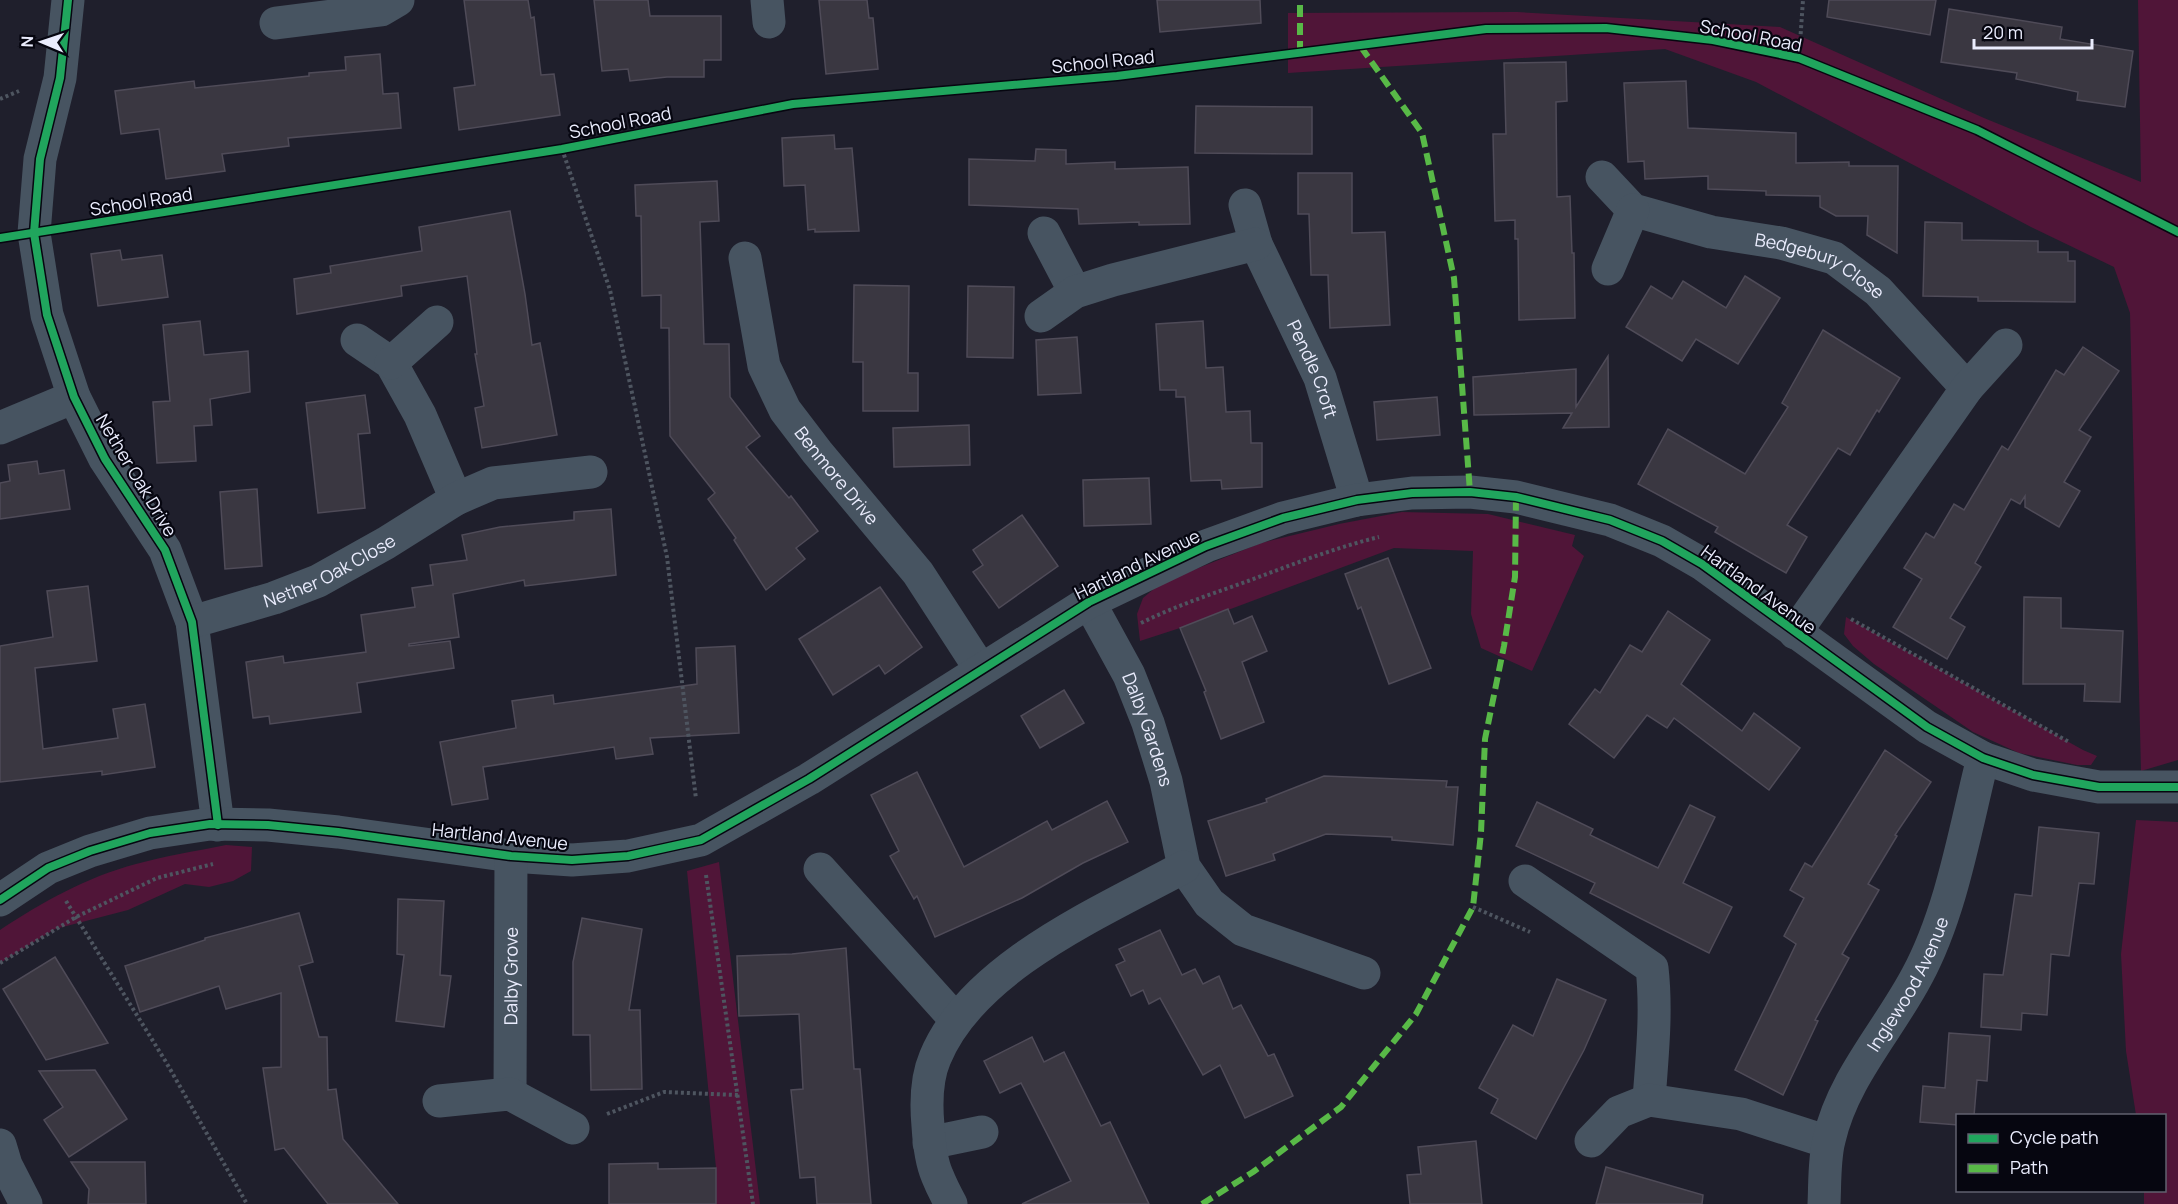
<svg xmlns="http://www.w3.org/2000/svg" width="2178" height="1204" font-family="Manrope,sans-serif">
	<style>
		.green { fill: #501538 }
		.building { fill: #3a3741; stroke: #4f4b58; stroke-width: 1.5 }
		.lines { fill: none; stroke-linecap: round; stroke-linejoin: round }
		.path { stroke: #4e5560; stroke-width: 4; stroke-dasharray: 3 3; stroke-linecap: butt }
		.minor { stroke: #475461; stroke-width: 33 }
		.quiet { stroke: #58b947; stroke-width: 6; stroke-dasharray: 12 6; stroke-linecap: butt }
		.cycleway-casing { stroke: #060610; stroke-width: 11 }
		.cycleway { stroke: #20a55d; stroke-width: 8 }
		.labels { text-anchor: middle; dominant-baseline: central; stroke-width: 4.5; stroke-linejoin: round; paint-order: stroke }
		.street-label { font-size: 18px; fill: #eaecfd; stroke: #060610 }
	</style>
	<rect width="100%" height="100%" fill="#1f1f2c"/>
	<g class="green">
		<path d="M2138,0H2178V760L2141,771L2130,313L2114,267L2031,227L1756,82L1665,49L1288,73V13L1517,12L1780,27L1984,118L2141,182Z"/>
		<path d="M1402,512L1488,514L1575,535L1572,546L1584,556L1532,671L1481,648L1471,614L1473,551L1394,548L1180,628L1140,641L1137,614L1143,598L1161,583L1261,543L1339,524Z"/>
		<path d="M1846,617L2083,750L2097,756L2091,765H2077L2019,753L1973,732L1874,664L1853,646L1844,634Z"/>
		<path d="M2136,820L2178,822V1204H2144V1191L2164,1190V1116L2136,1115L2126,1051L2121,954Z"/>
		<path d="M226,845L252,847L251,871L233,881L209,887L185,884L128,910L55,929L0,963V930C42,902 87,877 136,864C165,856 196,851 226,845Z"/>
		<path d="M719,862L760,1204H716V1168L687,871Z"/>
	</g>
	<g class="building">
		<path d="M464,0H528L531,18L534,17L541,75L554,74L560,115L459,130L454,88L475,85Z"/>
		<path d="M594,0H648L650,16H721V60H704V77H667L630,81L628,69L602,71Z"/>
		<path d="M819,0H867L869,18H873L878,69L826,74Z"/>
		<path d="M1157,0H1260L1261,23L1160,32Z"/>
		<path d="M1829,0H1936L1930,35L1827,17Z"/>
		<path d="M1949,9L2062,27L2060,39L2133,51L2125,107L2077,100L2078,92L2016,79L2017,73L1941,62Z"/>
		<path d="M380,54L383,94L398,93L401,128L288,138L289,146L222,154L225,171L166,179L159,129L121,134L115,91L194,81L195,88L309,76V73L346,70L345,57Z"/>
		<path d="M1566,62L1567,101L1556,102L1557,197L1570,196L1572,253H1574L1575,318L1519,320L1518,239H1515V220L1495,221L1493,134H1506L1504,63Z"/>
		<path d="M1686,81L1688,128L1796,133V163L1849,162V166H1898L1897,253L1867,235L1868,216H1836L1820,207V196L1766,195V191L1708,189V176L1645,179L1644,161L1628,162L1624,83Z"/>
		<path d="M1196,106L1312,107V154L1195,153Z"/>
		<path d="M834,135L835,149L852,148L859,231L815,232V229L808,230L805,185L784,186L782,138Z"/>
		<path d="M1036,149L1066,150V164L1115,162V169L1188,167L1190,224L1139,225V222L1079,224L1078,209L969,205V159L1035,161Z"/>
		<path d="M1298,173H1352V233L1385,232L1390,325L1330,328L1328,275H1311L1309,214H1298Z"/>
		<path d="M717,181L719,221L700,222L704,344H729L730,397L760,436L746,447L789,498L791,496L818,531L796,548L805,559L766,590L734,540L736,538L708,499L715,493L670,436L669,328H661V295L642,296L641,216H636L635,185Z"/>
		<path d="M510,211L525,294L532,345L540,343L557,435L482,448L475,408L484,406L475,354H477L467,276L401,286L402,296L297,314L294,279L331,273L330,266L422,251L419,227Z"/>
		<path d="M1925,222L1962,223V240L2038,241V252H2068V261H2075V302L1978,301V297L1923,296Z"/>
		<path d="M120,250L122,260L162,255L168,297L98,306L91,254Z"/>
		<path d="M1745,276L1780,298L1738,364L1696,339L1682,361L1626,327L1651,286L1672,299L1683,281L1726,308Z"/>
		<path d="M854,285L909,286L908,373H918V411H863V362H853Z"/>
		<path d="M968,286L1014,287L1013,358L967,357Z"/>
		<path d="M200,321L204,355L248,351L250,392L210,399L212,425L194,426L196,461L157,463L153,402L170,401L163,325Z"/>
		<path d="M1203,321L1206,368L1223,367L1226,412L1250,411L1251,443H1262V487L1222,489L1221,480L1191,481L1185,397H1176V390H1160L1156,324Z"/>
		<path d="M1823,330L1900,378L1879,412L1877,410L1850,455L1838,448L1787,525L1807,537L1786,573L1715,532L1718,527L1638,484L1668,429L1745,474L1788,407L1782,403Z"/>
		<path d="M1077,337L1081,393L1038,395L1036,340Z"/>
		<path d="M2083,347L2119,371L2079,430L2091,437L2064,482L2080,491L2059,527L2025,507V496L2020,504L2011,499L1975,563L1981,567L1950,618L1965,627L1947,659L1893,627L1922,579L1904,568L1926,533L1934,538L1954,504L1964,510L2002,446L2008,450L2056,370L2064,375Z"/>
		<path d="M1608,356L1609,427L1563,428L1572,413L1474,415L1473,377L1576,369V407Z"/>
		<path d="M365,395L370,433L358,434L365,508L318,513L306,403Z"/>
		<path d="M1437,397L1440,435L1377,440L1374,402Z"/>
		<path d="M969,425L970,465L894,467L893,428Z"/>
		<path d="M37,461L39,474L64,470L70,509L0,519V483L10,481L8,465Z"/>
		<path d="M1149,478L1151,524L1084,526L1083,480Z"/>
		<path d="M257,489L262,566L225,569L220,492Z"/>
		<path d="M611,509L616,575L525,586L524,580L453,594L459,637L409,644V646L450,641L454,668L357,683L361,712L270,724L269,716L253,718L246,662L283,656L284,663L366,652L361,615L415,607L412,588L433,585L430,565L467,560L462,535L500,527L574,520V512Z"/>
		<path d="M1022,515L1058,566L999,608L973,572L983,565L973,550Z"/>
		<path d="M1388,558L1431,668L1389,684L1361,607L1358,609L1345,574Z"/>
		<path d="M88,586L97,661L35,668L43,749L118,738L113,709L145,704L155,767L102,775V771L0,782V646L53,637L47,591Z"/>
		<path d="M880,587L922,647L885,674L879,665L833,695L799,639Z"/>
		<path d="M2024,597L2061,598V628L2123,631L2120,702L2084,701L2085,684H2023Z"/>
		<path d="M1228,609L1234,624L1252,616L1267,651L1242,662L1264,722L1221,739L1204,692L1206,691L1180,628Z"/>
		<path d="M1668,611L1710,640L1681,684L1742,731L1754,713L1800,748L1769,790L1674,718L1667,728L1647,715L1614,758L1569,724L1595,689L1600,693L1630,645L1642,652Z"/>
		<path d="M735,646L739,733L650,738L653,754L616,759L614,747L483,767L488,799L452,805L440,742L516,728L512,701L553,695L554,704L697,684L696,648Z"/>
		<path d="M1064,690L1084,723L1040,748L1021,716Z"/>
		<path d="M1885,750L1931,782L1895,835L1897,836L1868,884L1879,890L1842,954L1849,958L1815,1020L1818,1021L1783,1095L1735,1070L1796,944L1784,936L1804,898L1790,890L1805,863L1812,867Z"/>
		<path d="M917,772L964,867L1047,821L1052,830L1107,801L1128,842L1083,863L1022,898L935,937L917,896L914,899L890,856L899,851L871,795Z"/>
		<path d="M1324,776L1447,781L1446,787H1458L1453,845L1392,840V837L1326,834L1273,854L1275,860L1226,876L1208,821L1267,802L1266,799Z"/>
		<path d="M1537,802L1593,829L1590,835L1658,868L1690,805L1715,817L1683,883L1732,907L1709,953L1590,893L1595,883L1516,846Z"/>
		<path d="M2039,827L2099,833L2094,884L2079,883L2069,956L2051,954L2047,1015L2022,1013L2021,1030L1981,1027L1984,974L2003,975L2015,894L2032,896Z"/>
		<path d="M398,899L444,901L440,975L451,976L444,1027L396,1021L404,955L397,954Z"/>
		<path d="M299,913L313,962L299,966L319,1037H327L328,1090L336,1089L343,1139L398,1204H328L284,1148L275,1150L263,1068L281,1067V993L226,1009L219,986L140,1012L125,966L205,940V938Z"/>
		<path d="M582,918L642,929L629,1010H640L642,1089L591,1090L590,1035H573V962Z"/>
		<path d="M1160,930L1182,975L1195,969L1203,984L1219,976L1233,1009L1241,1005L1268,1056L1274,1054L1293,1096L1245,1118L1220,1065L1203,1075L1160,998L1149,1004L1143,990L1131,996L1116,965L1125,961L1119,949Z"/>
		<path d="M846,948L854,1069H860L871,1204H817L815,1177L800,1178L791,1090L803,1089L799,1014L739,1016L737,956L792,954Z"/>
		<path d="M55,957L108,1043L46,1060L3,989Z"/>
		<path d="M1557,979L1606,1000L1584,1050L1536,1139L1491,1113L1498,1099L1479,1088L1513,1025L1533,1036Z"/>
		<path d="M1949,1033L1990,1036L1987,1081L1977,1080L1974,1116H1958V1125L1920,1122L1923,1086L1945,1088Z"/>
		<path d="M1032,1037L1044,1062L1064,1052L1101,1126L1110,1122L1149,1204H1022L1071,1181L1021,1083L1000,1093L984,1061Z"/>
		<path d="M95,1070L127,1119L69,1157L44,1120L63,1107L39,1071Z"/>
		<path d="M1476,1141L1482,1204H1410L1407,1175L1421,1174L1418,1147Z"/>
		<path d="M71,1162H145L146,1204H88L89,1189Z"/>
		<path d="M658,1163V1169L716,1168V1204H609V1164Z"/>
		<path d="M1606,1167L1703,1195L1702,1204H1596Z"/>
	</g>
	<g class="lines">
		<g class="path">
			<path d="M1799,58L1803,0"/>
			<path d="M0,99L19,91"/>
			<path d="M562,149L610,290L667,557L696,799"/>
			<path d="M1851,619L2069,742"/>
			<path d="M1141,623C1175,606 1212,594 1248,581C1291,565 1334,548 1379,537"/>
			<path d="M706,875L753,1204"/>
			<path d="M66,901L166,1062L247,1204"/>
			<path d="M1473,907L1530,932"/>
			<path d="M0,963L76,917L157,878L213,864"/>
			<path d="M607,1114L664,1092L738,1095"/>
		</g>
		<g class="minor">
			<path d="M68,0L60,78L40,159L34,233L47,315L74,397L105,459L165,550L192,622L218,825"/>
			<path d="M767,0L769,22"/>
			<path d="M276,23L381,10L398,0"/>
			<path id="s1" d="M1602,177L1633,210L1711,232L1781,243L1834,258L1878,291L1967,388"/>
			<path id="s2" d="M1245,205L1256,244L1320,378L1357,500"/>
			<path d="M1044,233L1075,292"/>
			<path id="s3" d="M745,258L764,366L785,410L817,452L918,573L981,670"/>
			<path d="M1608,269L1633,210"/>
			<path d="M1041,316L1075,292L1113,280L1256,244"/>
			<path d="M357,340L391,363L420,415L456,499"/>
			<path d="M391,363L437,322"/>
			<path d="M0,428L74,397"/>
			<path id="s4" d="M1089,602L1129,675L1148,723L1166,781L1184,867L1209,903L1243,930L1364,973"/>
			<path id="s5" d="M192,622L274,598L318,581L386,543L456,499L493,483L591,472"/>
			<path d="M1795,633L1967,388L2006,345"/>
			<path d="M820,869L956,1020"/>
			<path d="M1525,881L1652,968C1657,1012 1652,1057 1649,1100"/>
			<path d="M0,900L48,868L90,851L150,833L210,824L268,825L338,832L511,856L572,860L628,856L701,840L809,779L1089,602L1206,546L1283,518L1357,500L1412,493L1470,492L1516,497L1610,520L1662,541L1702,564L1927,727L1983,758L2033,775L2099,787H2178"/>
			<path id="s6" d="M510,1094L511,856"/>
			<path d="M439,1101L510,1094L573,1128"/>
			<path d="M1591,1141L1619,1112L1649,1100L1741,1114L1828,1142"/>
			<path d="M929,1143L982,1132"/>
			<path d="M0,1145L6,1165L26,1204"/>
			<path d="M951,1204C946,1195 941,1185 937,1175C931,1161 929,1142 928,1126C926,1104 926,1079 935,1058C972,967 1101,912 1184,867"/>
			<path id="s7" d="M1824,1204C1825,1184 1824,1160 1829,1140C1843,1078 1888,1031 1917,976C1952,911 1965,829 1983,758"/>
		</g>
		<g class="quiet">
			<path d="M1361,47L1422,133L1454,278L1470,492"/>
			<path d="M1300,53V0"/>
			<path d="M1202,1204L1253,1172L1341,1107L1416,1014L1473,907L1481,833L1485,739L1504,646L1515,577L1516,497"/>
		</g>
		<g class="cycleway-casing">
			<g id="cycleway">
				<path d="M68,0L60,78L40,159L34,233L47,315L74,397L105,459L165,550L192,622L218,825"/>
				<path d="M0,238L562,149L793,104L1117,76L1486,29L1606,28L1713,40L1799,58L1977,130L2178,232"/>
				<path d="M0,900L48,868L90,851L150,833L210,824L268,825L338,832L511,856L572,860L628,856L701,840L809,779L1089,602L1206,546L1283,518L1357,500L1412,493L1470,492L1516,497L1610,520L1662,541L1702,564L1927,727L1983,758L2033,775L2099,787H2178"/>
			</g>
		</g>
		<use href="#cycleway" class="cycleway"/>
	</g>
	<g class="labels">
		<g class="street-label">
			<text transform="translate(1751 35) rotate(11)">School Road</text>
			<text transform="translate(1103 61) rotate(-6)">School Road</text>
			<text transform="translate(620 122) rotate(-11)">School Road</text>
			<text transform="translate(141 201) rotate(-9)">School Road</text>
			<text stroke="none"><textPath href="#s1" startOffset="242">Bedgebury Close</textPath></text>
			<text stroke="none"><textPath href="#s2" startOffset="178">Pendle Croft</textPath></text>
			<text stroke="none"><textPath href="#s3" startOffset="242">Benmore Drive</textPath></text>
			<text transform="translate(137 475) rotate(59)">Nether Oak Drive</text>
			<text transform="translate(1137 564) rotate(-26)">Hartland Avenue</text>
			<text stroke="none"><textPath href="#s5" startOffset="147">Nether Oak Close</textPath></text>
			<text transform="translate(1759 589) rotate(36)">Hartland Avenue</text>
			<text stroke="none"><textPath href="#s4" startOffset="141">Dalby Gardens</textPath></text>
			<text transform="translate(500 836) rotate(6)">Hartland Avenue</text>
			<text stroke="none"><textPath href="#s6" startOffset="118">Dalby Grove</textPath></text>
			<text stroke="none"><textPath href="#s7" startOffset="240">Inglewood Avenue</textPath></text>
		</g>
	</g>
	<rect x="1956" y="1114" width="210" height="78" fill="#060610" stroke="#61626f" stroke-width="1.5"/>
	<rect x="1968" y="1134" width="30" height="9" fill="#20a55d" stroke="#61626f" stroke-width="1.5"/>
	<text x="2010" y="1144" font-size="18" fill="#eaecfd">Cycle path</text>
	<rect x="1968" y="1164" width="30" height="9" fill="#58b947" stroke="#61626f" stroke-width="1.5"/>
	<text x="2010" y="1174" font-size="18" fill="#eaecfd">Path</text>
	<g transform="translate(42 42) rotate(272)" stroke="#060610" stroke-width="4.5" paint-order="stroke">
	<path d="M0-4.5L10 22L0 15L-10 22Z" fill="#eaecfd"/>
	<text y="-9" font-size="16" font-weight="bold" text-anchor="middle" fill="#eaecfd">N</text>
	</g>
	<path d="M1974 39v9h118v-9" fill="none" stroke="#eaecfd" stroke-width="3"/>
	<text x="1983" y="39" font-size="18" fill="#eaecfd" stroke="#060610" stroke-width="4.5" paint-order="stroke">20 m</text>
</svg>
